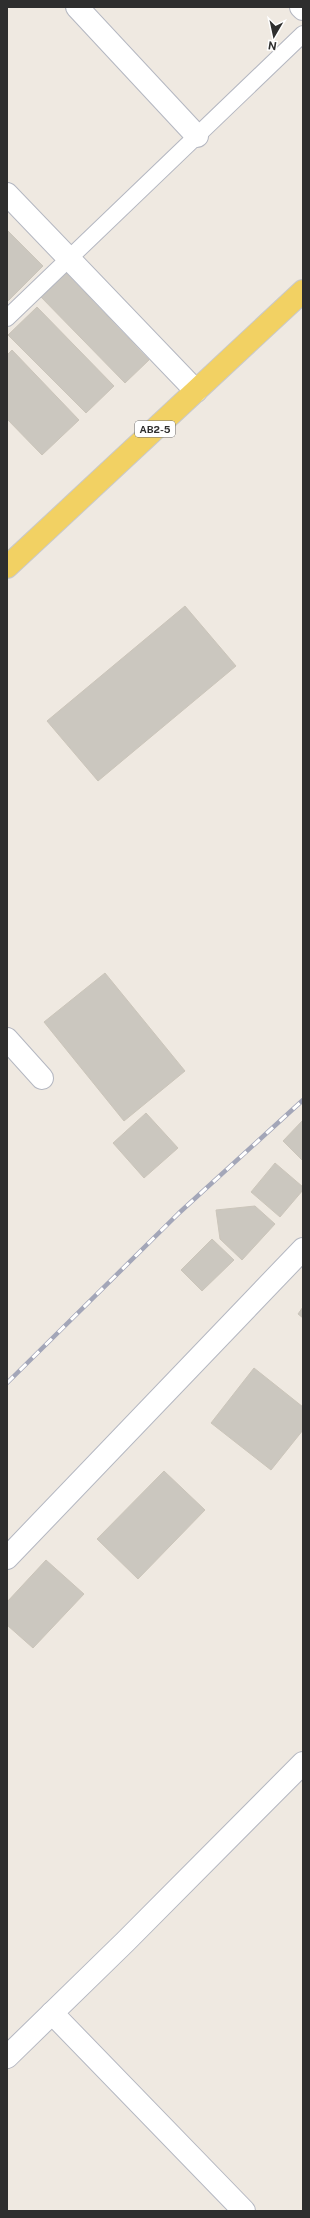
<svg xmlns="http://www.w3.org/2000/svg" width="310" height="2218" font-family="'Public Sans',sans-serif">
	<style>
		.building { fill: #cbc7bf; stroke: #cbc5ba }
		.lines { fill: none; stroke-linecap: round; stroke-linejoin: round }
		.service-casing { stroke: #b4b7c1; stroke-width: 18 }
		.minor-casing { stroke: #b4b7c1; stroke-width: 24 }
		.primary-casing { stroke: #c9c9c9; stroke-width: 24 }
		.service { stroke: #fff; stroke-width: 16 }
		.minor { stroke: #fff; stroke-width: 22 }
		.primary { stroke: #f2d163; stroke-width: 22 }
		.rail-casing { stroke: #a3a6b8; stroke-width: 4.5 }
		.rail { stroke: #fff; stroke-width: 3; stroke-dasharray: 9; stroke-linecap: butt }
		.labels { text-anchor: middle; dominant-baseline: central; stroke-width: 3; stroke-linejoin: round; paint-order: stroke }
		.shield { fill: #fff; stroke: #6d6d6d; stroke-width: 1 }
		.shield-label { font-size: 10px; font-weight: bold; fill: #2e2e2e }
	</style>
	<rect width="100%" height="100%" fill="#efe9e1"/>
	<g class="building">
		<path d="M7,230L43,266L7,302Z"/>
		<path d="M65,272L149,360L125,383L40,296Z"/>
		<path d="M37,307L114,386L86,413L8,335Z"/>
		<path d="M12,350L79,420L42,455L7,419V355Z"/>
		<path d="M185,606L236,666L98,781L47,721Z"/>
		<path d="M105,973L185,1071L124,1121L44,1022Z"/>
		<path d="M146,1113L178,1148L144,1178L113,1143Z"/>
		<path d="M303,1120V1161L283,1141Z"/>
		<path d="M275,1163L303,1187V1190L280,1217L251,1192Z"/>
		<path d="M255,1206L275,1224L242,1260L220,1239L216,1210Z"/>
		<path d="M212,1239L234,1260L202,1291L181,1270Z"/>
		<path d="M303,1307V1318L298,1314Z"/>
		<path d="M254,1368L303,1407V1430L271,1470L211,1423Z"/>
		<path d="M164,1471L205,1510L138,1579L97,1539Z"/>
		<path d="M46,1560L84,1594L33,1648L7,1625V1602Z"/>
	</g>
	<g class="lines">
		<g class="service-casing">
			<path id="service" d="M7,318L303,34"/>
		</g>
		<g class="minor-casing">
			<g id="minor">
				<path d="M77,7L197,136"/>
				<path d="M301,7L303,9"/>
				<path d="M7,194L196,391"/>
				<path d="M7,1039L42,1078"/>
				<path d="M7,1558L303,1249"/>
				<path d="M52,2013L244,2211"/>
				<path d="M7,2057L125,1942L303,1763"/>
			</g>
		</g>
		<g class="primary-casing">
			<path id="primary" d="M7,567L303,291"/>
		</g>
		<use href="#service" class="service"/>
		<use href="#minor" class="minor"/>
		<use href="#primary" class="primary"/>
		<g class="rail-casing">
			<path id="rail" d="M7,1383L179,1213L303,1100"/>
		</g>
		<use href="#rail" class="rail"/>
	</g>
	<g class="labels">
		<rect class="shield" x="135" y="421" width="40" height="16" rx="3"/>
		<g class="shield-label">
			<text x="155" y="429">AB2-5</text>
		</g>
	</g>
	<rect width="310" height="2218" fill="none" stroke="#2e2e2e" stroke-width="16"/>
	<g transform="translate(274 36) rotate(189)" stroke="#ffffff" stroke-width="3" paint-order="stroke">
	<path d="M0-3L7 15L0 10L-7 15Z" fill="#2e2e2e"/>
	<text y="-6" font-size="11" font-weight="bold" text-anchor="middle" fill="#2e2e2e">N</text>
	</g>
</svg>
